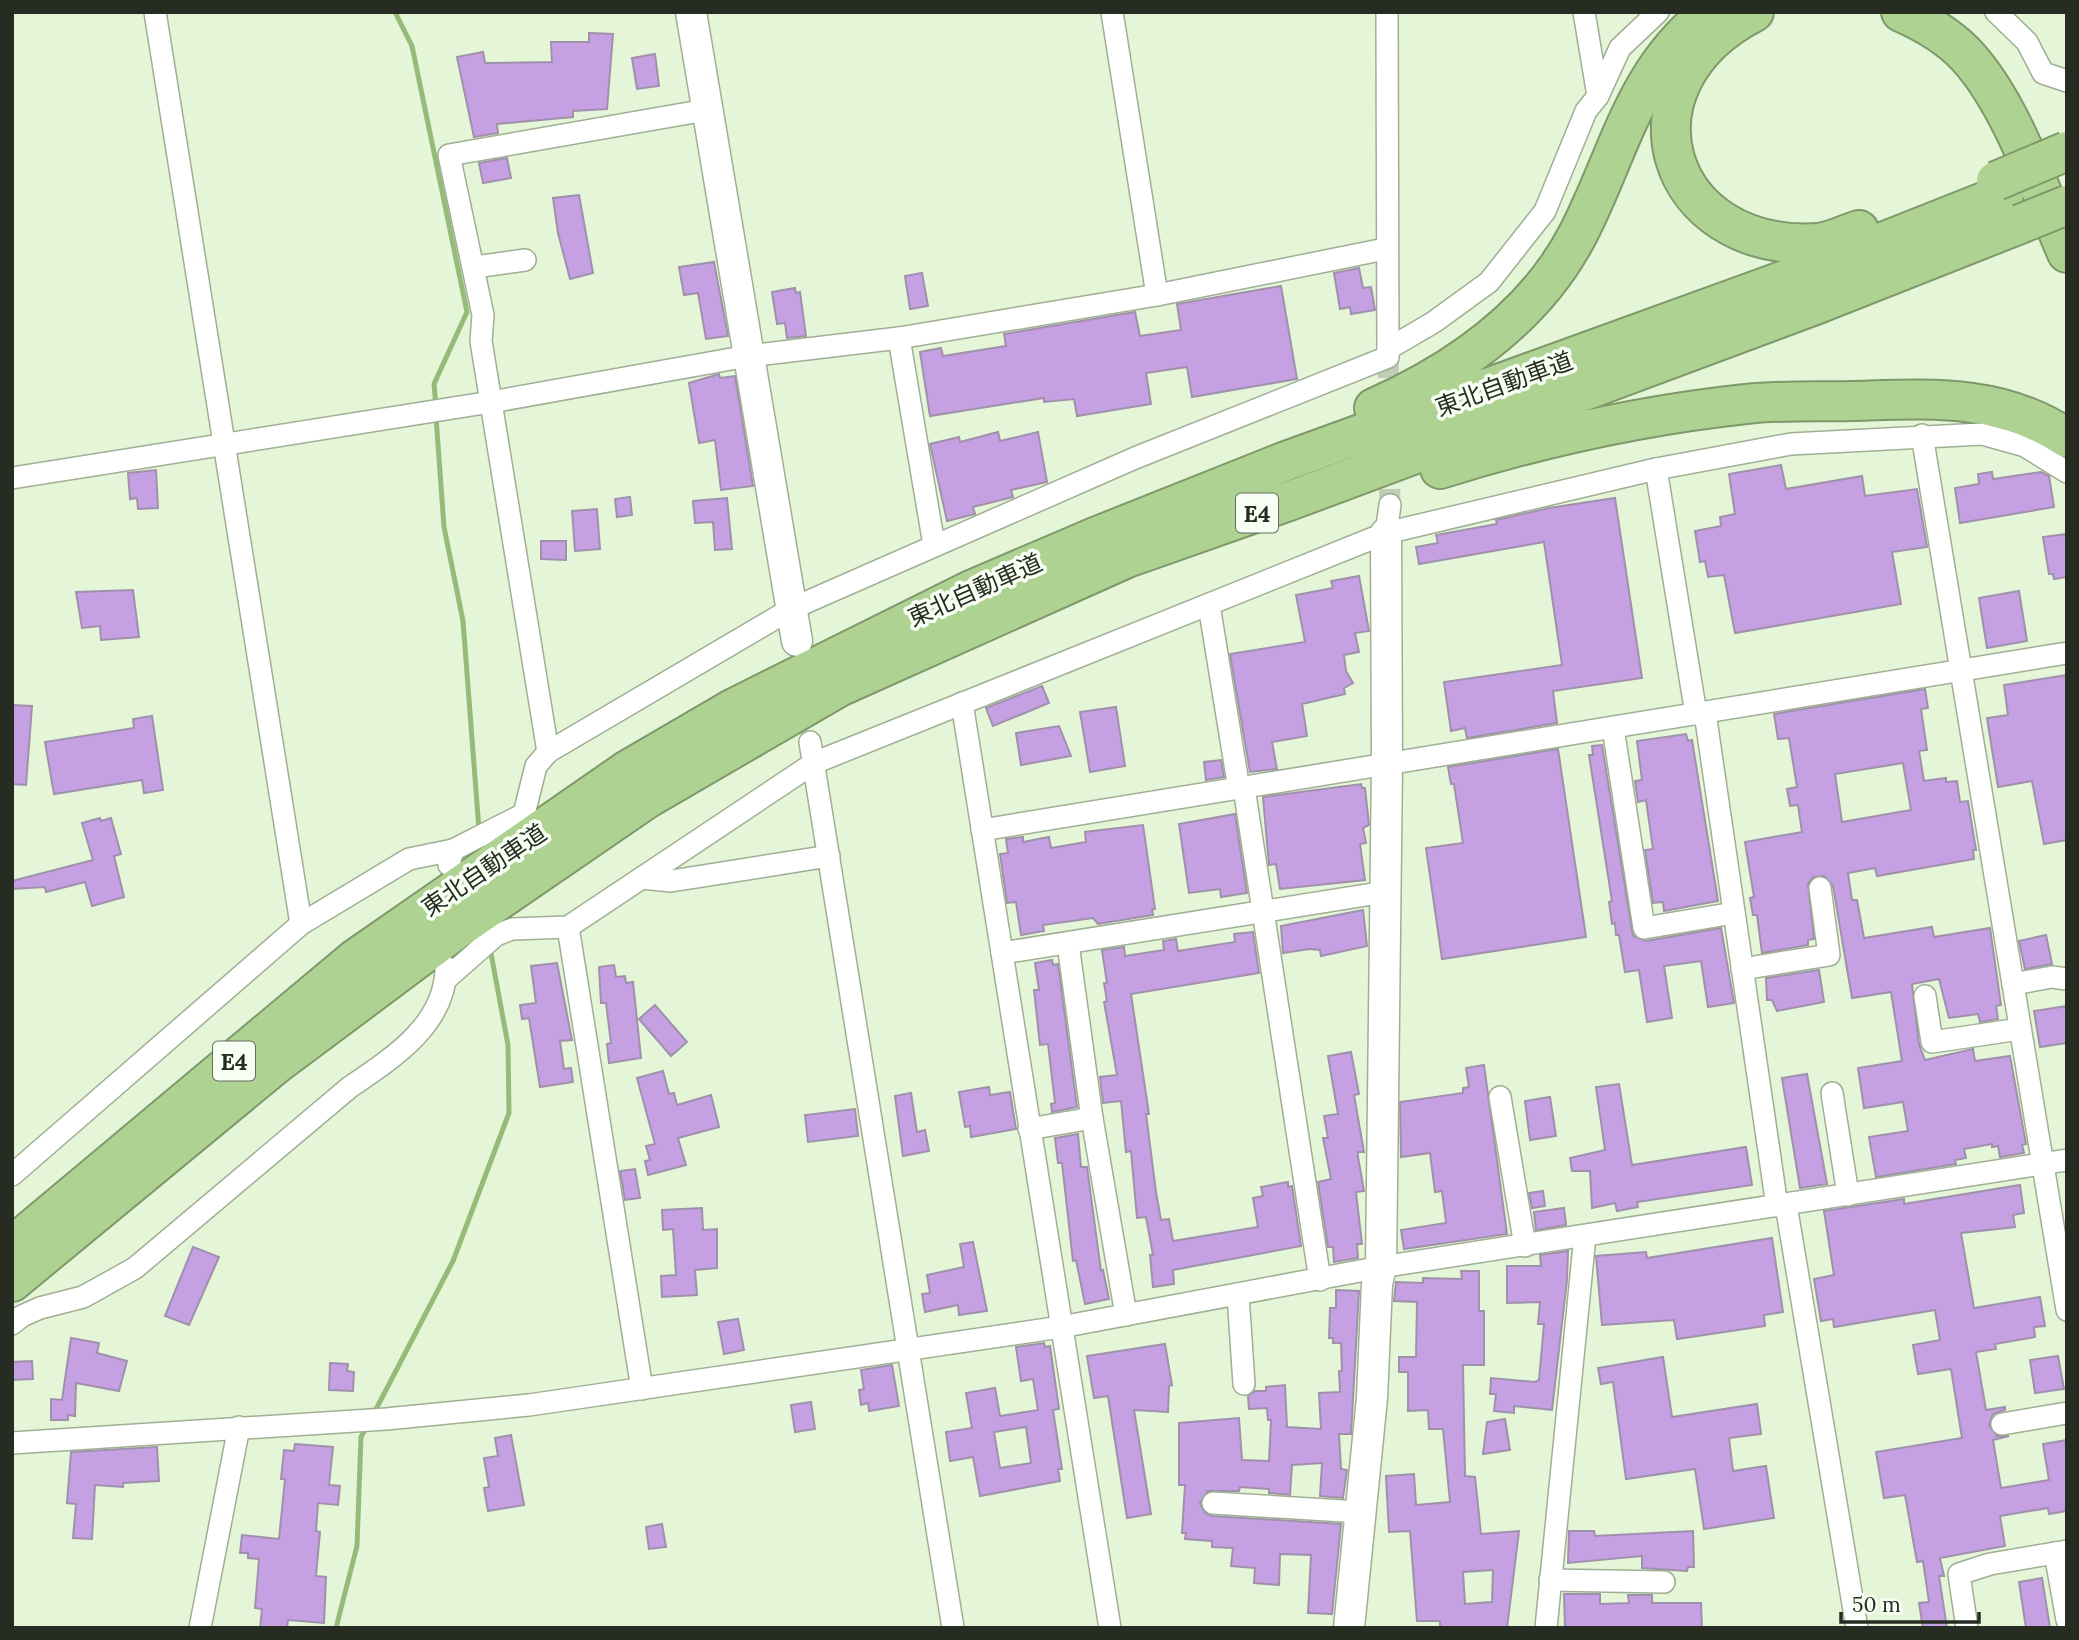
<svg xmlns="http://www.w3.org/2000/svg" width="2079" height="1640" font-family="Lora,'Noto Sans JP',serif">
	<style>
		.lines { fill: none; stroke-linecap: round; stroke-linejoin: round }
		.stream { stroke: #96bb78; stroke-width: 5 }
		.building { fill: #c5a0e2; stroke: #9f91ab; stroke-width: 2; fill-rule: evenodd }
		.street-tunnel { stroke: #becdb4; stroke-width: 21; stroke-dasharray: 21 10; stroke-linecap: butt }
		.street-casing { stroke: #9faf94; stroke-width: 24 }
		.secondary-casing { stroke: #9faf94; stroke-width: 33 }
		.highway-casing { stroke: #7e986a; stroke-width: 42 }
		.street { stroke: #fff; stroke-width: 21 }
		.secondary { stroke: #fff; stroke-width: 30 }
		.highway { stroke: #aed291; stroke-width: 38 }
		.highway-bridge-casing { stroke: #7e986a; stroke-width: 42; stroke-linecap: butt }
		.highway-bridge { stroke: #aed291; stroke-width: 38 }
		.labels { text-anchor: middle; dominant-baseline: central; stroke-width: 7; stroke-linejoin: round; paint-order: stroke }
		.shield { fill: #f7fef3; stroke: #656b61; stroke-width: 2 }
		.shield-label { font-size: 23px; font-weight: bold; fill: #262c22 }
		.street-label { font-size: 24px; fill: #262c22; stroke: #f7fef3 }
	</style>
	<rect width="100%" height="100%" fill="#e4f5d8"/>
	<g class="lines">
		<g class="stream">
			<path d="M395,12L412,46L467,312L434,384L436,407"/>
			<path d="M436,417L444,527L463,621L479,830"/>
			<path d="M373,1415L453,1261L509,1113L508,1045L490,948"/>
			<path d="M336,1628L357,1546L361,1437L367,1426"/>
		</g>
	</g>
	<g class="building">
		<path d="M589,33L613,34L607,109L573,111V117L497,124L498,133L474,137L457,57L483,52L485,63L552,62L551,42H589Z"/>
		<path d="M655,54L659,86L637,89L632,58Z"/>
		<path d="M507,158L511,178L483,183L479,163Z"/>
		<path d="M579,195L593,273L570,279L558,233L553,198Z"/>
		<path d="M714,262L728,336L706,339L698,293L684,295L679,267Z"/>
		<path d="M1359,268L1363,288L1371,287L1375,310L1351,314L1350,307L1340,309L1334,273Z"/>
		<path d="M922,273L928,306L910,309L905,276Z"/>
		<path d="M1281,286L1297,379L1192,397L1187,367L1146,373L1151,404L1077,416L1074,399L1044,402V398L930,416L920,352L941,348L943,356L1006,346L1004,334L1135,312L1140,336L1181,330L1177,304Z"/>
		<path d="M795,288L796,293L800,292L806,336L787,338L785,323L777,324L772,292Z"/>
		<path d="M719,374L720,378L735,376L753,486L721,490L715,440L699,443L689,383Z"/>
		<path d="M998,432L1000,441L1038,432L1047,482L1011,490L1013,497L973,507L975,514L947,521L930,444L959,437L960,442Z"/>
		<path d="M1781,465L1786,489L1862,476L1865,496L1917,489L1927,547L1892,552L1901,604L1735,633L1724,575L1708,577L1705,561L1700,562L1695,531L1721,526L1720,517L1735,514L1729,474Z"/>
		<path d="M156,470L158,508L138,509L137,498L130,499L128,473Z"/>
		<path d="M1992,472L1993,479L2041,472L2049,476L2054,507L1960,523L1955,488L1979,484L1978,474Z"/>
		<path d="M630,497L632,515L617,517L615,499Z"/>
		<path d="M727,498L732,549L715,550L713,522L695,523L693,501Z"/>
		<path d="M1615,498L1642,678L1553,691L1557,723L1467,738L1465,728L1451,731L1444,682L1562,665L1544,542L1419,564L1416,547L1438,543L1436,535L1497,524L1496,520L1549,508Z"/>
		<path d="M597,509L600,549L575,551L572,511Z"/>
		<path d="M2067,534V577L2054,579L2053,574H2049L2043,537Z"/>
		<path d="M541,541H566V560L541,559Z"/>
		<path d="M1359,576L1369,631L1355,633L1359,652L1344,655L1346,671L1353,683L1344,688L1345,694L1302,704L1307,736L1272,742L1277,769L1250,772L1230,654L1305,642L1296,595L1333,588L1331,581Z"/>
		<path d="M133,590L139,637L101,640L100,626L82,628L76,592Z"/>
		<path d="M2019,591L2027,641L1987,648L1979,598Z"/>
		<path d="M2067,675V840L2044,844L2032,781L1998,787L1987,718L2008,715L2004,685Z"/>
		<path d="M1042,686L1049,703L993,726L986,708Z"/>
		<path d="M1925,689L1928,708L1921,709L1927,750L1919,751L1924,781L1946,778V782L1957,781L1960,802L1968,801L1976,850H1973L1974,859L1877,876L1875,868L1848,873L1852,900H1857L1864,938L1932,927L1934,937L1990,928L2001,1005L1996,1006L1998,1019L1980,1022L1978,1014L1949,1018L1939,979L1912,984L1919,1044L1925,1060L1973,1049L1975,1061L2010,1056L2026,1144L2022,1145L2024,1153L2000,1157L1998,1146L1992,1147V1144L1964,1149L1966,1158L1955,1160L1956,1164L1876,1177L1869,1137L1908,1131L1903,1102L1864,1108L1858,1068L1902,1061L1891,992L1852,998L1833,886L1824,876L1813,877L1808,884L1814,939L1808,940V945L1762,953L1757,915H1753L1750,898L1754,897L1745,842L1802,832L1798,805L1790,806L1787,789L1797,787L1789,738L1778,739L1774,714ZM1903,763L1911,810L1842,822L1835,774Z"/>
		<path d="M12,705L32,706L26,785L12,784Z"/>
		<path d="M1116,707L1125,766L1090,772L1080,712Z"/>
		<path d="M152,716L163,790L144,793L142,780L54,794L45,742L134,728L133,719Z"/>
		<path d="M1059,726L1071,756L1021,765L1016,733Z"/>
		<path d="M1686,734L1688,741L1692,740L1718,901L1664,911L1663,902L1653,903L1645,850L1653,849L1646,800L1638,802L1635,781L1642,780L1637,741Z"/>
		<path d="M1602,745L1633,936L1646,941L1721,928L1734,1003L1708,1007L1701,961L1664,966L1672,1018L1647,1022L1639,970L1625,972L1619,935H1616L1615,923L1612,924L1609,902L1612,901L1589,755H1593L1592,746Z"/>
		<path d="M1558,749L1586,937L1442,959L1426,848L1463,843L1454,784H1451L1448,767Z"/>
		<path d="M1221,760L1224,777L1206,780L1204,762Z"/>
		<path d="M1361,784L1362,788H1365L1369,825L1363,828L1366,843L1360,844L1365,880L1280,889L1276,864L1269,865L1263,797Z"/>
		<path d="M1235,814L1247,893L1221,897L1220,889L1189,893L1179,824Z"/>
		<path d="M100,818L101,821L111,818L121,854L114,856L124,897L92,906L85,882L46,892L45,887L12,889V881L93,860L82,823Z"/>
		<path d="M1143,825L1155,909H1152L1153,915L1098,924L1093,918L1043,925L1044,931L1021,935L1016,902L1007,903L1000,854L1008,853L1006,839L1023,837V842L1049,837L1051,848L1086,842L1085,832Z"/>
		<path d="M1363,910L1367,946L1321,956L1320,950L1309,949L1283,953L1281,926Z"/>
		<path d="M1253,932L1259,973L1131,994L1149,1114H1146L1156,1192L1161,1220L1169,1219L1173,1241L1258,1227L1253,1198L1263,1196L1261,1187L1288,1182V1187L1292,1186L1301,1246L1173,1270L1174,1284L1153,1287L1150,1255H1153L1146,1217L1137,1218L1131,1151L1126,1152L1121,1101L1103,1103L1100,1077L1117,1075L1104,1002L1107,1001L1104,983H1107L1102,950L1124,947L1125,956L1164,950L1163,941L1176,939L1178,951L1235,942L1234,934Z"/>
		<path d="M2046,935L2052,964L2025,969L2019,941Z"/>
		<path d="M1052,960L1053,965L1058,964L1077,1107L1052,1112L1051,1104L1055,1103L1048,1044L1040,1045L1034,990H1039L1035,963Z"/>
		<path d="M557,963L572,1040L560,1041L564,1069L571,1068L573,1082L540,1087L529,1018L522,1019L520,1005L536,1003L531,966Z"/>
		<path d="M614,965L616,977L625,976L626,983L633,982L641,1058L609,1063L607,1044L611,1043L606,1003H601L599,967Z"/>
		<path d="M1819,970L1824,1002L1777,1011L1772,1000H1767L1766,978Z"/>
		<path d="M655,1005L687,1042L671,1056L639,1019Z"/>
		<path d="M2067,1006V1043L2040,1047L2034,1011Z"/>
		<path d="M1351,1052L1359,1094L1354,1095L1364,1152H1358V1157L1364,1191L1356,1192L1362,1244H1357L1358,1258L1334,1262L1333,1247H1328L1318,1182L1331,1179L1323,1138H1328L1324,1116L1338,1114L1328,1056Z"/>
		<path d="M1484,1065L1507,1234L1404,1249L1401,1230L1446,1223L1442,1191L1435,1192L1430,1153L1401,1157L1400,1102L1463,1093V1088L1469,1087L1466,1068Z"/>
		<path d="M663,1071L669,1094L674,1093L677,1105L711,1095L719,1127L678,1138L686,1165L648,1175L645,1161L650,1160L646,1146L655,1144L637,1078Z"/>
		<path d="M1807,1074L1827,1184L1800,1188L1782,1078Z"/>
		<path d="M1619,1084L1632,1165L1746,1147L1752,1185L1637,1202L1638,1207L1617,1211L1615,1203L1592,1208L1590,1171H1572L1570,1158L1605,1150L1596,1087Z"/>
		<path d="M989,1087L990,1095L1010,1092L1016,1129L971,1137L970,1126L965,1127L959,1092Z"/>
		<path d="M911,1093L917,1132L925,1130L929,1151L903,1156L895,1096Z"/>
		<path d="M1550,1097L1556,1136L1530,1140L1525,1101Z"/>
		<path d="M855,1109L858,1136L808,1142L805,1115Z"/>
		<path d="M1078,1134L1081,1167H1087L1101,1271L1103,1270L1109,1299L1085,1304L1076,1260L1073,1261L1062,1163H1058L1055,1138Z"/>
		<path d="M635,1169L640,1198L625,1200L620,1171Z"/>
		<path d="M2020,1185L2024,1213L2013,1215L2015,1227L1961,1233L1974,1308L2040,1297L2045,1326L2034,1327L2035,1337L1995,1344L1996,1349L1976,1352L1986,1410L2005,1407V1410L1993,1414L1989,1425L1997,1436H2009L1993,1440L2001,1488L2049,1480L2043,1444L2067,1440V1511L2049,1514L2048,1508L2000,1516L2005,1546L1940,1558L1944,1576H1939L1947,1628H1923L1919,1603L1929,1602L1923,1561L1917,1562L1905,1495L1884,1498L1876,1452L1962,1438L1951,1369L1918,1374L1913,1345L1940,1340L1935,1310L1834,1327L1833,1319L1821,1321L1814,1279L1834,1275L1824,1211L1904,1199V1204Z"/>
		<path d="M1543,1191L1545,1206L1532,1208L1529,1193Z"/>
		<path d="M702,1208L703,1230L717,1229V1268L695,1270L697,1295L662,1297L661,1276L676,1275L673,1229L663,1230L662,1210Z"/>
		<path d="M1564,1208L1566,1225L1536,1230L1534,1212Z"/>
		<path d="M1772,1238L1783,1312L1764,1315L1765,1326L1677,1339L1674,1320L1602,1325L1596,1256L1646,1252L1647,1258Z"/>
		<path d="M973,1242L987,1311L959,1315L958,1305L925,1312L922,1294L930,1293L927,1275L964,1267L960,1244Z"/>
		<path d="M193,1247L219,1257L189,1325L165,1316Z"/>
		<path d="M1568,1251L1567,1280L1552,1410L1514,1406V1413L1494,1411L1496,1394H1490L1491,1378L1535,1382L1539,1380L1544,1324H1538L1540,1302L1507,1303V1266H1541L1540,1255Z"/>
		<path d="M1461,1271H1479V1311H1484V1365H1463L1465,1476L1475,1477L1481,1534L1519,1531L1507,1628H1440V1621H1417L1410,1531L1389,1532L1386,1476L1414,1474L1416,1505L1450,1502L1443,1429H1429L1428,1410L1408,1411V1372H1399V1357H1416L1417,1302L1394,1301L1396,1282L1423,1283V1278L1462,1279ZM1493,1570L1492,1602L1465,1604L1463,1572Z"/>
		<path d="M1336,1290L1359,1291L1351,1434H1339L1341,1469L1347,1470L1343,1498L1320,1496L1322,1463L1292,1465L1290,1495L1269,1493V1489L1240,1487L1239,1491H1208L1200,1503L1205,1513L1212,1516L1341,1524L1332,1614L1308,1613L1311,1555L1280,1554L1279,1585L1254,1583L1255,1568L1231,1566L1233,1548L1212,1547V1541L1185,1539L1186,1533H1182L1185,1485H1179V1423L1239,1418L1242,1460L1269,1461L1271,1420H1268L1267,1408L1249,1409L1248,1396L1255,1391H1266V1387L1285,1385L1287,1427L1321,1429L1319,1393L1340,1392L1339,1371H1342L1341,1343H1333V1338H1329L1330,1308H1336Z"/>
		<path d="M738,1319L744,1350L724,1354L718,1322Z"/>
		<path d="M71,1338L99,1343L97,1353L127,1361L119,1391L76,1383L75,1416L68,1415V1420H51V1399L62,1400Z"/>
		<path d="M1044,1343L1045,1347L1050,1346L1059,1409L1053,1410L1062,1469H1058L1060,1481L980,1496L973,1457L950,1461L946,1432L972,1428L966,1393L995,1388L1000,1416L1038,1410L1033,1379L1021,1381L1016,1347ZM1026,1427L1031,1463L1000,1468L994,1432Z"/>
		<path d="M1165,1344L1172,1385L1169,1386L1168,1412L1134,1410L1151,1514L1127,1518L1108,1396L1094,1398L1087,1356Z"/>
		<path d="M2058,1356L2064,1389L2035,1393L2030,1360Z"/>
		<path d="M1663,1357L1672,1417L1757,1404L1761,1434L1729,1438L1733,1471L1766,1466L1774,1518L1704,1529L1695,1469L1626,1479L1613,1382L1601,1384L1598,1368Z"/>
		<path d="M32,1361L33,1379L12,1380V1362Z"/>
		<path d="M330,1363L348,1364L347,1371L354,1372L353,1391L329,1390Z"/>
		<path d="M892,1365L899,1406L869,1411L868,1403L861,1405L859,1390L864,1389L861,1370Z"/>
		<path d="M811,1402L815,1429L795,1432L791,1405Z"/>
		<path d="M1505,1419L1510,1450L1483,1454L1487,1422Z"/>
		<path d="M511,1435L524,1505L488,1511L484,1488L489,1487L484,1458L498,1456L495,1438Z"/>
		<path d="M295,1444L333,1447L329,1485L340,1486L338,1505L318,1503L316,1531L320,1532L316,1576L326,1577L324,1623L288,1620L287,1628H260L262,1609L255,1608L259,1559L248,1558V1553H240L242,1535L279,1539L285,1479H281L284,1450L294,1451Z"/>
		<path d="M157,1447L159,1481L123,1483V1487L95,1485L92,1539L73,1538L76,1504L67,1503L71,1452Z"/>
		<path d="M662,1524L666,1547L649,1549L646,1527Z"/>
		<path d="M1569,1531H1594L1595,1536L1693,1531L1694,1567H1688L1687,1571L1642,1568V1556L1568,1563Z"/>
		<path d="M2042,1578L2050,1628H2026L2019,1582Z"/>
		<path d="M1564,1594H1600V1604L1629,1603L1628,1595H1652V1603H1701L1702,1628H1565Z"/>
	</g>
	<g class="lines">
		<g class="street-tunnel">
			<path d="M1388,357L1389,408"/>
			<path d="M1389,458L1390,505"/>
		</g>
		<g class="street-casing">
			<g id="street">
				<path d="M155,12L301,924"/>
				<path d="M1112,12L1157,295"/>
				<path d="M1584,12L1598,96"/>
				<path d="M1996,12L2027,42L2043,73L2067,81"/>
				<path d="M475,267L525,260"/>
				<path d="M899,338L934,545"/>
				<path d="M1388,349L1434,322L1489,282L1545,211L1586,111L1598,96L1620,48L1658,12"/>
				<path d="M1922,435L2067,1310"/>
				<path d="M1656,469L1696,714"/>
				<path d="M12,478L491,402L748,356L899,338L1157,295L1385,249"/>
				<path d="M1386,533L1390,505"/>
				<path d="M1209,605L1239,789"/>
				<path d="M962,703L1110,1628"/>
				<path d="M1705,713L1777,1206"/>
				<path d="M1613,728L1644,928L1734,913"/>
				<path d="M810,742L953,1628"/>
				<path d="M548,752L481,341L483,315L449,155L706,110"/>
				<path d="M1244,788L1320,1280"/>
				<path d="M982,830L2067,653"/>
				<path d="M453,850L524,814L536,766L548,752L791,609L1135,458L1388,357L1387,12"/>
				<path d="M642,878L671,881L829,856"/>
				<path d="M568,927L642,1389"/>
				<path d="M1002,953L1385,892"/>
				<path d="M1742,969L1829,955L1820,888"/>
				<path d="M446,979L496,935L512,929L568,927L814,763L1386,533L1656,469L1791,444L1982,434L2025,446L2067,472"/>
				<path d="M2013,984L2052,977L2067,979"/>
				<path d="M1925,996L1932,1042L2020,1029"/>
				<path d="M1832,1093L1848,1195"/>
				<path d="M1500,1097L1525,1246"/>
				<path d="M1092,1118L1126,1315"/>
				<path d="M1029,1129L1092,1118L1068,944"/>
				<path d="M12,1175L301,924L409,859L453,850L449,865"/>
				<path d="M1786,1205L1857,1628"/>
				<path d="M1238,1295L1244,1384"/>
				<path d="M12,1324L22,1316L40,1308L83,1297L135,1268L350,1087C393,1058 446,1024 446,967"/>
				<path d="M2002,1424L2067,1413"/>
				<path d="M12,1443L386,1419L529,1405L1061,1327L1381,1267L2067,1160"/>
				<path d="M1213,1503L1360,1512"/>
				<path d="M2055,1553L2067,1620"/>
				<path d="M1550,1580L1664,1582"/>
				<path d="M200,1628L239,1427"/>
				<path d="M1546,1628L1585,1236"/>
				<path d="M1967,1628L1959,1574L1990,1564L2067,1551"/>
			</g>
		</g>
		<g class="secondary-casing">
			<g id="secondary">
				<path d="M691,12L797,641"/>
				<path d="M1349,1628L1372,1398L1377,1284L1381,1267L1387,765L1386,533"/>
			</g>
		</g>
		<g class="highway-casing">
			<g id="highway">
				<path d="M1754,12C1612,85 1664,253 1818,243C1831,242 1846,234 1859,230"/>
				<path d="M1901,12C1926,23 1950,37 1968,57C2013,107 2040,192 2067,253"/>
				<path d="M1374,408C1457,371 1535,317 1578,234C1620,153 1633,71 1710,12"/>
				<path d="M1440,469C1539,438 1643,415 1746,404C1781,400 1817,402 1852,401C1929,399 2000,393 2067,438"/>
				<path d="M12,1246L355,959L626,771L734,708L971,590L1095,537L1286,461L1807,272L2004,194"/>
				<path d="M12,1282L275,1065L457,929L648,798L839,687L1127,558L1289,501L1815,305L2020,224"/>
			</g>
		</g>
		<use href="#street" class="street"/>
		<use href="#secondary" class="secondary"/>
		<use href="#highway" class="highway"/>
		<g class="highway-bridge-casing">
			<g id="highway-bridge">
				<path d="M1996,181L2067,151"/>
				<path d="M2020,224L2067,205"/>
			</g>
		</g>
		<use href="#highway-bridge" class="highway-bridge"/>
	</g>
	<g class="labels">
		<g class="shield">
			<rect x="1236" y="493.5" width="42" height="39" rx="5"/>
			<rect x="213" y="1041.5" width="42" height="39" rx="5"/>
		</g>
		<g class="shield-label">
			<text x="1257" y="513">E4</text>
			<text x="234" y="1061">E4</text>
		</g>
		<g class="street-label">
			<text transform="translate(1504 384) rotate(-20)">東北自動車道</text>
			<text transform="translate(975 590) rotate(-24)">東北自動車道</text>
			<text transform="translate(484 870) rotate(-34)">東北自動車道</text>
		</g>
	</g>
	<rect width="2079" height="1640" fill="none" stroke="#262c22" stroke-width="28"/>
	<path d="M1841 1612v10h138v-10" fill="none" stroke="#262c22" stroke-width="3.5"/>
	<text x="1852" y="1612" font-size="21" fill="#262c22" stroke="#f7fef3" stroke-width="5" paint-order="stroke">50 m</text>
</svg>
